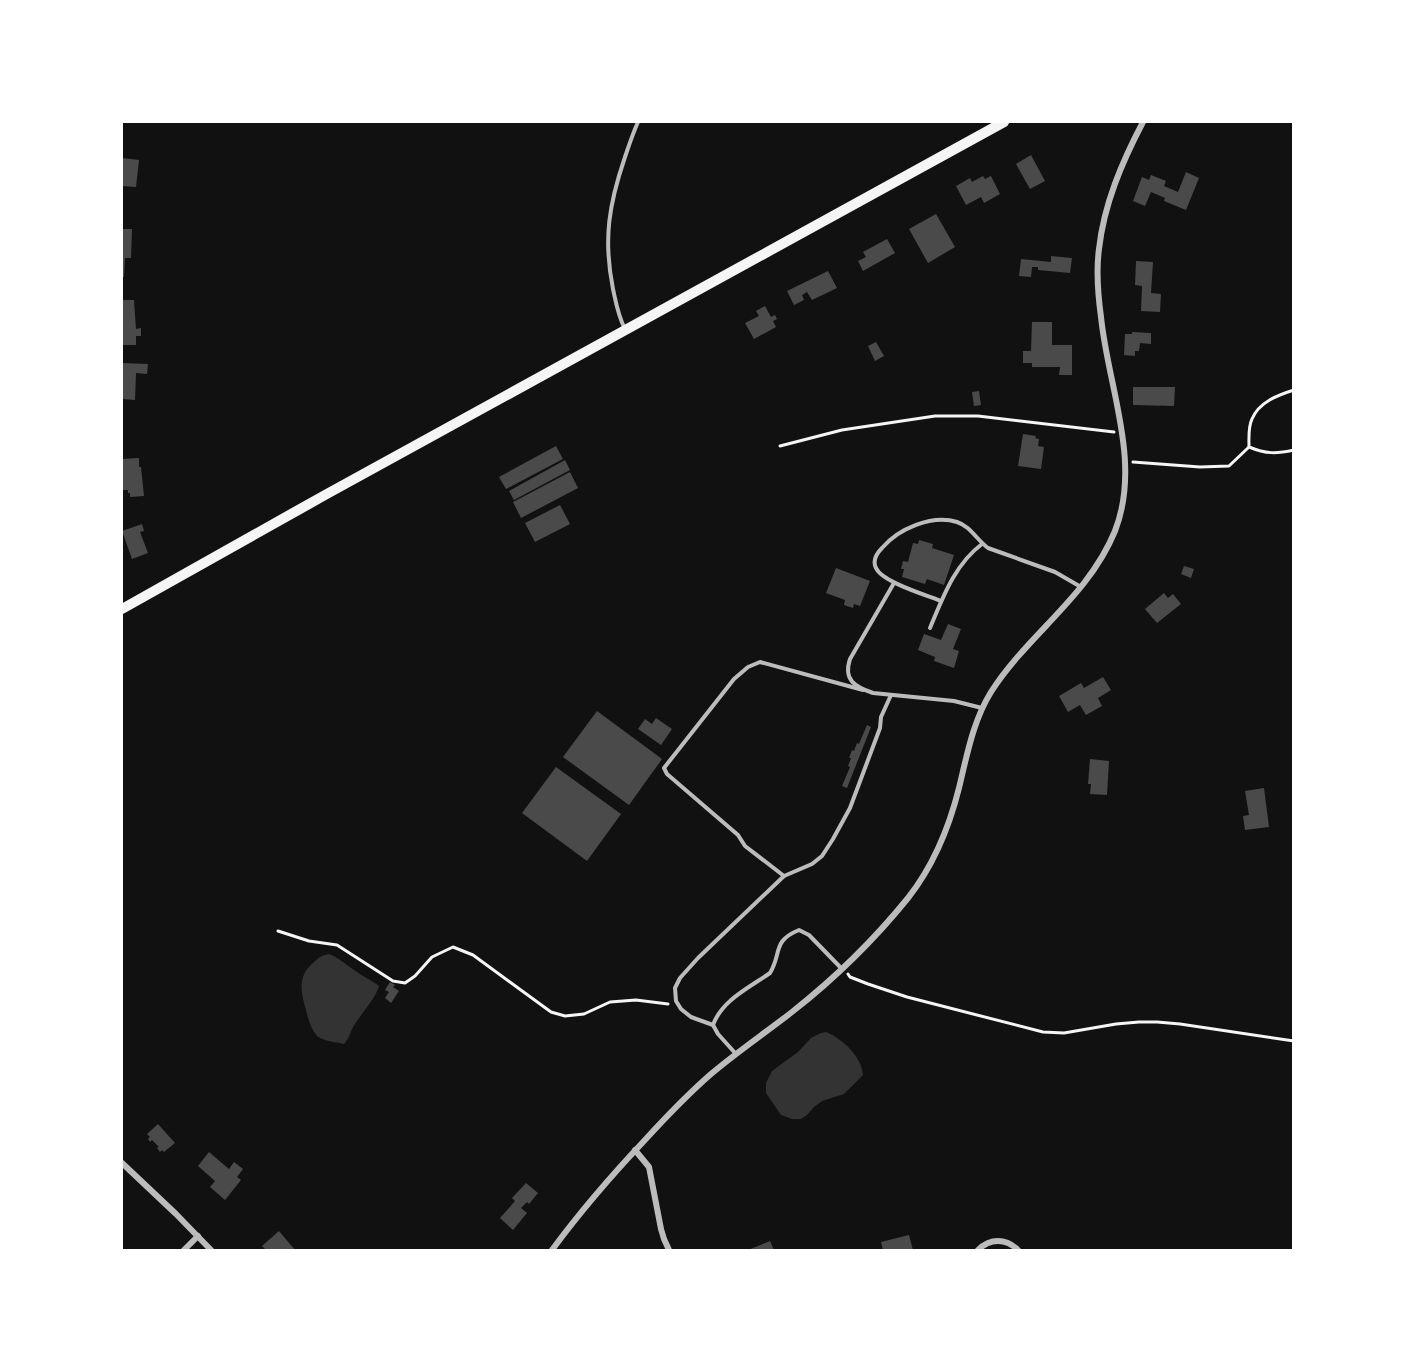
<svg xmlns="http://www.w3.org/2000/svg" width="1415" height="1372" font-family="Roboto,sans-serif">
	<style>
		.water { fill: #333 }
		.building { fill: #4a4a4a }
		.lines { fill: none; stroke-linecap: round; stroke-linejoin: round }
		.path { stroke: #f5f5f5; stroke-width: 3 }
		.service { stroke: #bcbcbc; stroke-width: 4 }
		.minor { stroke: #bcbcbc; stroke-width: 6 }
		.secondary { stroke: #f5f5f5; stroke-width: 10 }
	</style>
	<rect width="100%" height="100%" fill="#111"/>
	<g class="water">
		<path d="M329,954C339,958 345,964 354,970C362,976 371,980 379,986C376,998 360,1015 353,1027C350,1033 349,1039 344,1044C336,1042 323,1041 317,1036C311,1029 308,1019 306,1010C301,993 297,976 313,963C318,958 322,955 329,954Z"/>
		<path d="M826,1032C843,1039 862,1057 863,1075L844,1094L822,1101L814,1107L807,1115L801,1119H792L781,1115L766,1093V1083L772,1071L798,1052L811,1038L821,1033Z"/>
	</g>
	<g class="building">
		<path d="M1031,155L1045,181L1030,189L1016,164Z"/>
		<path d="M122,158L139,160L136,187L122,186Z"/>
		<path d="M1186,172L1199,178L1186,210L1164,201L1165,198L1151,192L1145,206L1133,201L1142,177L1149,180L1151,175L1166,181L1164,186L1178,192Z"/>
		<path d="M983,176L985,179L991,176L1000,194L984,203L981,197L966,205L956,186L970,178L972,182Z"/>
		<path d="M936,214L955,247L928,263L909,229Z"/>
		<path d="M122,229H132L131,258H125L124,277H122Z"/>
		<path d="M887,239L895,253L863,271L858,261L866,257L863,252Z"/>
		<path d="M1051,256L1072,258L1070,273L1038,270V267H1032L1031,277L1019,276L1021,259L1051,262Z"/>
		<path d="M1136,261L1153,262L1151,293L1161,294L1160,312L1141,311L1142,286L1135,285Z"/>
		<path d="M828,271L837,288L812,300L807,292L802,295L804,300L794,305L787,291Z"/>
		<path d="M122,300H134L136,329L141,328V336H136V345H122Z"/>
		<path d="M765,306L771,317L775,315L777,319L773,321L776,327L754,339L745,323L759,316L756,311Z"/>
		<path d="M1032,322H1052V345H1072V375H1059L1060,367H1032V363H1023V351H1031Z"/>
		<path d="M1132,332L1151,333V344L1140,343L1139,351H1135V356L1124,355L1125,334H1132Z"/>
		<path d="M876,342L884,356L875,361L868,346Z"/>
		<path d="M122,363L148,364L147,374L136,373L135,400L122,399Z"/>
		<path d="M1133,387H1175L1174,406L1133,405Z"/>
		<path d="M979,391L981,405L974,406L972,392Z"/>
		<path d="M1023,434L1036,436L1035,438L1039,439L1038,446L1044,447L1041,469L1018,466Z"/>
		<path d="M556,446L563,459L506,489L499,477Z"/>
		<path d="M139,458V467H141L144,496L130,497V493H128V490H122V459Z"/>
		<path d="M565,460L570,470L514,500L509,491Z"/>
		<path d="M570,472L578,488L521,518L513,502Z"/>
		<path d="M560,505L570,524L535,542L525,523Z"/>
		<path d="M142,524L144,531L140,532L148,553L132,559L122,531Z"/>
		<path d="M919,540L933,544L932,548L954,555L944,585L927,579L925,584L902,577L904,569H901L903,561L908,562L913,543L918,544Z"/>
		<path d="M1184,566L1194,569L1191,578L1181,574Z"/>
		<path d="M836,568L870,581L860,606L854,604L853,608L844,605L845,600L826,593Z"/>
		<path d="M1164,593L1168,598L1173,594L1181,604L1157,623L1145,609Z"/>
		<path d="M948,624L961,629L953,649L959,651L954,668L934,661L935,657L918,650L924,634L941,640Z"/>
		<path d="M1103,677L1111,690L1098,698L1102,706L1086,715L1080,705L1068,712L1059,696L1081,683L1084,688Z"/>
		<path d="M597,711L662,759L629,805L563,757Z"/>
		<path d="M656,718L672,729L661,745L638,729L645,719L652,724Z"/>
		<path d="M867,725L871,727L847,788L842,786L850,767L848,766L851,758H849L852,750L854,751L857,743L859,744Z"/>
		<path d="M1090,759L1109,761L1107,795L1090,794L1091,784H1088Z"/>
		<path d="M556,767L621,814L587,861L522,813Z"/>
		<path d="M1264,788L1269,827L1245,830L1243,816L1249,815L1245,791Z"/>
		<path d="M390,982L395,985L393,987L399,991L391,1003L385,998L389,992L385,990Z"/>
		<path d="M158,1124L175,1143L164,1152L162,1150L160,1152L157,1148L159,1147L152,1140L150,1142L148,1139L150,1137L147,1134Z"/>
		<path d="M209,1152L229,1169L234,1162L243,1169L237,1177L241,1180L225,1200L210,1187L215,1181L198,1166Z"/>
		<path d="M526,1183L538,1193L529,1204L527,1202L521,1208L527,1213L513,1230L500,1218L515,1201L512,1198Z"/>
		<path d="M279,1231L295,1250H266L262,1246Z"/>
		<path d="M909,1235L913,1250H883L881,1242Z"/>
		<path d="M770,1241L774,1250H748Z"/>
	</g>
	<g class="lines">
		<g class="path">
			<path d="M1294,390C1278,395 1259,402 1252,419C1248,427 1249,438 1249,447C1266,454 1276,454 1294,450"/>
			<path d="M780,446L842,430L935,416H978L1114,432"/>
			<path d="M1133,462L1200,467L1229,466L1249,447"/>
			<path d="M278,931L309,941L337,945L393,981L405,983L415,976L432,957L453,947L473,955L551,1012L565,1016L584,1014L610,1002L636,1000L668,1004"/>
			<path d="M848,974L850,977L868,984L907,997L1043,1032L1064,1033L1116,1024L1139,1022H1157L1180,1024L1294,1041"/>
		</g>
		<g class="service">
			<path d="M625,329C618,316 616,303 613,289C603,239 609,204 625,157C629,145 633,133 638,122"/>
			<path d="M894,583L850,659C843,680 855,687 873,693L954,701L982,708"/>
			<path d="M941,601C926,595 882,582 876,568C872,560 877,553 882,548C898,529 932,514 957,522C970,526 977,540 988,548L1055,572L1081,587"/>
			<path d="M930,628C943,597 955,564 982,544"/>
			<path d="M784,876L745,846L738,835L667,774L664,768L734,679L748,667L760,662L863,690"/>
			<path d="M713,1025C722,1000 750,987 770,973C782,953 772,941 799,930L809,935L842,969"/>
			<path d="M736,1054L718,1034L713,1025L691,1017L681,1009L676,1001L675,988L680,978L698,958L784,876L812,864L822,856L833,839L850,808L880,728L881,717L891,695"/>
		</g>
		<g class="minor">
			<path d="M635,1150L649,1167L661,1229L664,1239L669,1250"/>
			<path d="M122,1163L176,1214L211,1250"/>
			<path d="M184,1250L198,1236"/>
			<path d="M552,1250C580,1212 611,1176 644,1141C665,1118 687,1095 711,1074C737,1052 765,1033 792,1012C834,979 874,940 908,898C934,865 949,828 959,788C967,755 973,721 991,692C1028,634 1088,597 1115,531C1142,462 1108,387 1101,317C1098,295 1096,271 1099,249C1104,204 1122,162 1143,122"/>
			<path d="M978,1250C990,1238 1006,1238 1018,1250"/>
		</g>
		<path class="secondary" d="M122,609L325,495L1004,122"/>
	</g>
	<rect width="1415" height="1372" fill="none" stroke="#ffffff" stroke-width="246"/>
</svg>
